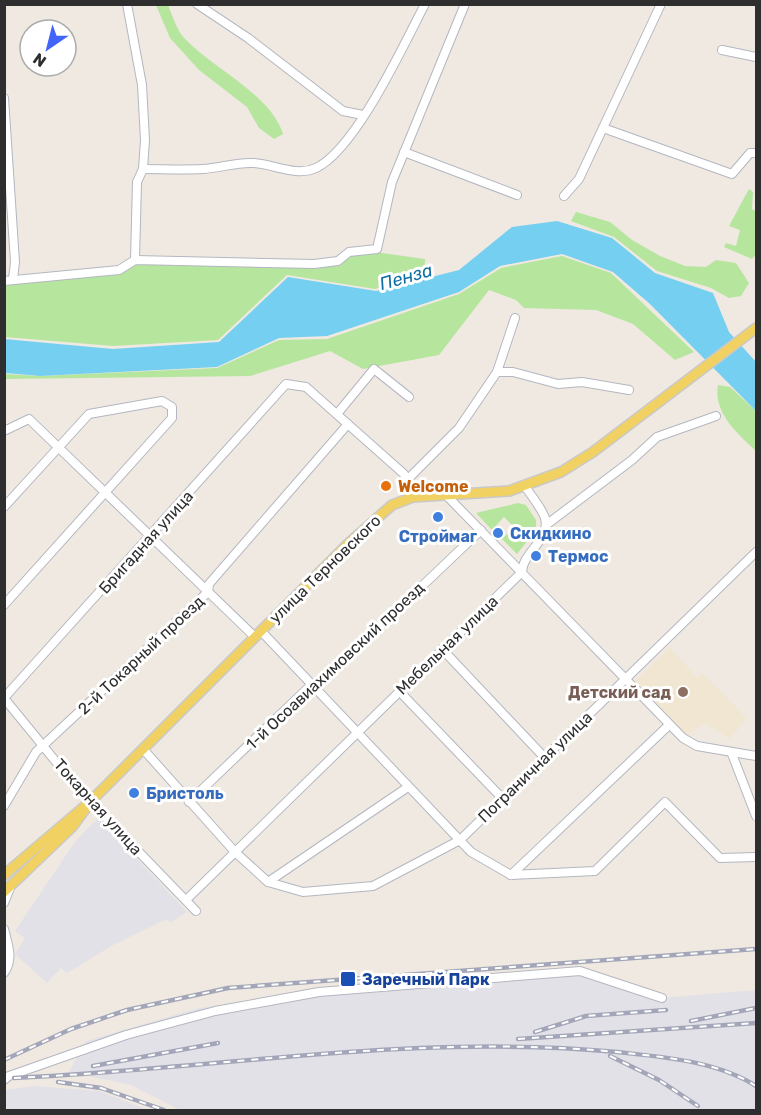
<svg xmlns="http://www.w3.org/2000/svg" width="761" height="1115" font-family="Rubik,sans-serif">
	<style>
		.industrial { fill: #e3e1e8 }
		.education { fill: #f0e6d1 }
		.green { fill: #b6e59e }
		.water { fill: #75cff0 }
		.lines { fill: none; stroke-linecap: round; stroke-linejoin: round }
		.minor-casing { stroke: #b4b7c1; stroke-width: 10 }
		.major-casing { stroke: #c9c9c9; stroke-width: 12 }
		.minor { stroke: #fff; stroke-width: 8 }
		.major { stroke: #f2d163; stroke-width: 9 }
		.rail-casing { stroke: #a3a6b8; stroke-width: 4.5 }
		.rail { stroke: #fff; stroke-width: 2; stroke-dasharray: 7; stroke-linecap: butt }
		.food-dot { fill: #e8710a; stroke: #fff; stroke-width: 2 }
		.shop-dot { fill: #3f7fe0; stroke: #fff; stroke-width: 2 }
		.education-dot { fill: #8d6e63; stroke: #fff; stroke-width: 2 }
		.transit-dot { fill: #1a4fb4; stroke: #fff; stroke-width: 2 }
		.labels { text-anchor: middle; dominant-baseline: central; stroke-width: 6; stroke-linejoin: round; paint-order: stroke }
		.food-label { font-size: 16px; font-weight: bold; fill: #c56008; stroke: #fff; text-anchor: start }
		.shop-label { font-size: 16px; font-weight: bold; fill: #366cbe; stroke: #fff; text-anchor: start }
		.street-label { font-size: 16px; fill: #2e2e2e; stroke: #fff }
		.education-label { font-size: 16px; font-weight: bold; fill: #785e54; stroke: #fff; text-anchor: end }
		.transit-label { font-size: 16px; font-weight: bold; fill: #164399; stroke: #fff; text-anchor: start }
		.water-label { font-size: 18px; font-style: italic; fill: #0d6fa3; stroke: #fff }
	</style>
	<rect width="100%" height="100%" fill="#efe9e1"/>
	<g class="industrial">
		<path d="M98,818L187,912L170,923L167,919L113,945L67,973L61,968L47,983L15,954L25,938L15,931L75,842Z"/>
		<path d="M580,971L662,998L756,990V1110H180L131,1085L69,1072L86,1041L199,1008L319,992Z"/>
		<path d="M36,1086L99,1091L148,1110H5V1090Z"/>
	</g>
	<path class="education" d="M670,648L697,678L702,673L746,718L730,739L704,723L687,736L635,681Z"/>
	<g class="green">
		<path d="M156,5H168C172,15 177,30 184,38C213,69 271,94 283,134L274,139L259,128L247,107L199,70L170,38Z"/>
		<path d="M749,189L753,192L752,209L756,211V254L752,259L724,247L726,243L736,246L740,230L729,226Z"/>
		<path d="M576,212L610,222L632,240L660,256L685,266L706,267L716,260L736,263L749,283L741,296L729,298L711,288L657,271L614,237L571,221Z"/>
		<path d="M352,253H382L425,259L424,274L375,289L287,275L218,340L113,346L5,337V286L25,280L117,275L137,263L340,266Z"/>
		<path d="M562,256L611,273L694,352L675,360L633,324L596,310L524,308L516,300L489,290L439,355L363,369L330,351L250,376L5,379L4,374L40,376L217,368L279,340L327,339L459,294L501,268Z"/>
		<path d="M718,385L730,387L756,411V451C738,434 713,413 718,385Z"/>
		<path d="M518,503L526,505L536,520V530L517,554L502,539L514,527L504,517L492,530L476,513Z"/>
	</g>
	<path class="water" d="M557,221L612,238L655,273L713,293L729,332L756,362V411L650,304L613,272L562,254L500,266L459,292L327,336L279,338L217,367L40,376L5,373L4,339L113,349L219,342L288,277L376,291L459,270L512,227Z"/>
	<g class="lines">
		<g class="minor-casing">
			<g id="minor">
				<path d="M127,4L142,85L145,140L143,169L137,182L135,260"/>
				<path d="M197,4L248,38L343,111L363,115"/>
				<path d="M722,50L756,57"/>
				<path d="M4,98L15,262L13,279"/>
				<path d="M603,128L732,174L750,153H756"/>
				<path d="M404,152L517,195"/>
				<path d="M143,169C163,169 183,170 203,169C220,168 237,162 253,163C274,164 296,177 316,168C356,149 404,44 425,4"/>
				<path d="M564,196L579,179L661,4"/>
				<path d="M4,281L119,270L135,260L314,264L338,261L349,252L377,249L392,182L465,4"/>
				<path d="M497,372H513L558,384L582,382L629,390"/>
				<path d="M337,414L374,369L409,397"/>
				<path d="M4,431L29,419L255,637"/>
				<path d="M408,479L459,428L497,372L515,318"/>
				<path d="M447,496L683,738L697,746L756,756"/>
				<path d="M4,507L89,414L162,401L172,407V418L4,605"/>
				<path d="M546,525L632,460L657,437L716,416"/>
				<path d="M261,631L471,852L511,875"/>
				<path d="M442,649L544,757"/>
				<path d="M400,692L502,798"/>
				<path d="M4,698L286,384L306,387L404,474L413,497"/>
				<path d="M4,698L79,790L196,911"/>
				<path d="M143,749L235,852L268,882L303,892L373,886L460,840L756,552"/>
				<path d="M732,754L756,816"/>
				<path d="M189,802L310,686L319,684L481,530"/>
				<path d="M4,806L36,752L208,592L209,584L348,424"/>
				<path d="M511,875L595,871L665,802L720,858L756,857"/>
				<path d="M511,875L669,725"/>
				<path d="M268,882L408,787"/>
				<path d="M186,900L522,572C523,551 551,540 545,518C541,507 531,496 525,486"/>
				<path d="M4,903L10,888"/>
				<path d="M4,929C8,945 14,959 4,973"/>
				<path d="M4,1080L9,1076L126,1035L215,1011L319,992L580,971L662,998"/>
			</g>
		</g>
		<g class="major-casing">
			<g id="major">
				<path d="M4,875L91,801L348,544L392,505L413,497L509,491L561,472L593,452L756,328"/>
				<path d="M4,892L72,827L89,804"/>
			</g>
		</g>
		<use href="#minor" class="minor"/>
		<use href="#major" class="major"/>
		<g class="rail-casing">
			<g id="rail">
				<path d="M691,1021L756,1008"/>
				<path d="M535,1032L586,1016L666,1010"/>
				<path d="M518,1039L756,1023"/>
				<path d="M610,1056L659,1080L698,1106"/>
				<path d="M4,1060L71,1029L127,1010L228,988L756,949"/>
				<path d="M93,1066L218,1043"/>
				<path d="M14,1078C215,1069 415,1033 617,1052C663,1057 717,1061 756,1086"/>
				<path d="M58,1082L101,1088L164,1110"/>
			</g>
		</g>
		<use href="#rail" class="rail"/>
	</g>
	<circle class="food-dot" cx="386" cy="486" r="6"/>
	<g class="shop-dot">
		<circle cx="438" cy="517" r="6"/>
		<circle cx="498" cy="533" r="6"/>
		<circle cx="536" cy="556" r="6"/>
		<circle cx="134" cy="793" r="6"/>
	</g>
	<circle class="education-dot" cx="683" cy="692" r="6"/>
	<rect class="transit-dot" x="340" y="971" width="16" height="16" rx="3"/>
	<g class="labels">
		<g class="food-label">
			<text x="398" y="486">Welcome</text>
		</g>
		<g class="shop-label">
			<text x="510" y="533">Скидкино</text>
			<text x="438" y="536" text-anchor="middle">Строймаг</text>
			<text x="548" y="556">Термос</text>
			<text x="146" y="793">Бристоль</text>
		</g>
		<g class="street-label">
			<text transform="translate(146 542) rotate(-48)">Бригадная улица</text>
			<text transform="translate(325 569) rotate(-44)">улица Терновского</text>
			<text transform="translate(447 645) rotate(-44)">Мебельная улица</text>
			<text transform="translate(141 655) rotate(-43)">2-й Токарный проезд</text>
			<text transform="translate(335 666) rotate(-43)">1-й Осоавиахимовский проезд</text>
			<text transform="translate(535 767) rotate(-44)">Пограничная улица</text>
			<text transform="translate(98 807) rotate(48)">Токарная улица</text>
		</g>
		<g class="education-label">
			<text x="671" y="692">Детский сад</text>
		</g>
		<g class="transit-label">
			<text x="362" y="979">Заречный Парк</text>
		</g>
		<g class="water-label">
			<text transform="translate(406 277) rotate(-16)">Пенза</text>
		</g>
	</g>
	<rect width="761" height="1115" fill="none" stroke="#2e2e2e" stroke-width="12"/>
	<g transform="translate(48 48) rotate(215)"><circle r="28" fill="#ffffff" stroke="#ababab" stroke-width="1.5"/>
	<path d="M0-4.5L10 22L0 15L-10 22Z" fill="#4264fb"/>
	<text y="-9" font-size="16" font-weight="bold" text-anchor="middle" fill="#2e2e2e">N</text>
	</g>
</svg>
